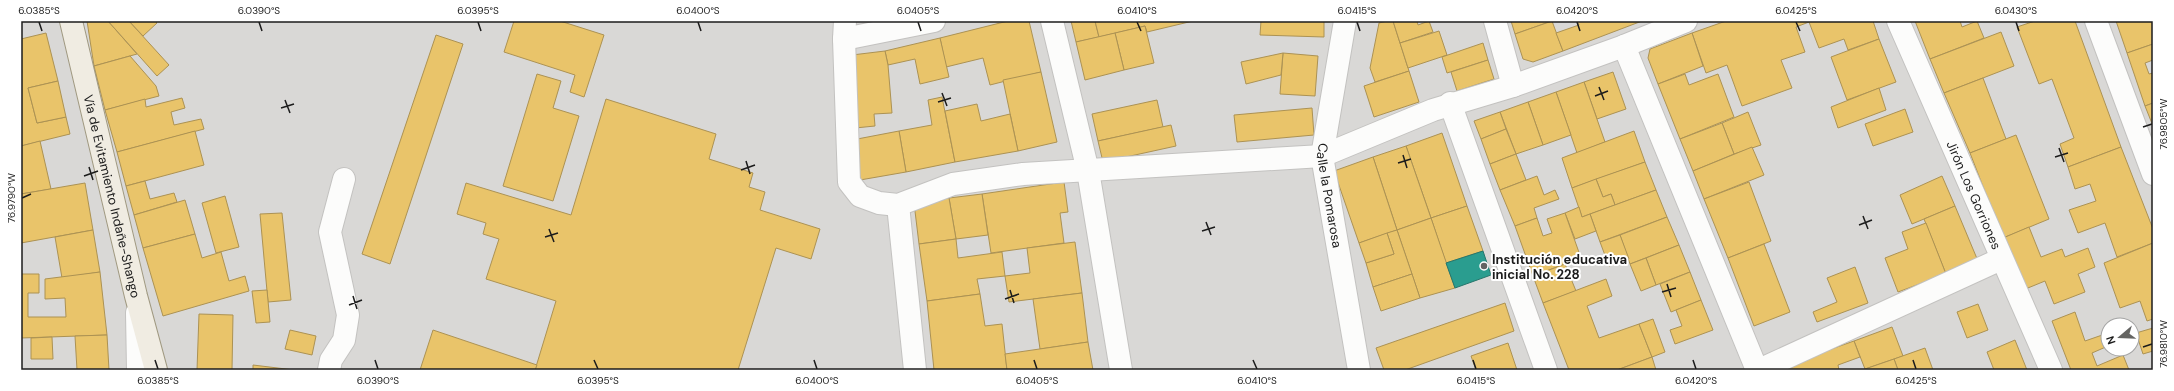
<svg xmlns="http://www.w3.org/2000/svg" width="2174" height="391" font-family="'DM Sans',sans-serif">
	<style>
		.residential { fill: #d9d8d6; fill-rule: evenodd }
		.homes { fill: #e9c46a; stroke: #ac9253 }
		.schools { fill: #2a9d8f; stroke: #26766c }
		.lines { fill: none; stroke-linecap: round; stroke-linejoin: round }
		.minor-casing { stroke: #c3c2c0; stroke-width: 24 }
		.major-casing { stroke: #a09981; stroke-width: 24 }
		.minor { stroke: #fcfcfb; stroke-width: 22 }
		.major { stroke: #f0ece2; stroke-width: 22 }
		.ticks { fill: none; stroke: #1c1c1c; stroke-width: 1.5 }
		.poi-dot { fill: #646462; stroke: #fff; stroke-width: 1.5 }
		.labels { text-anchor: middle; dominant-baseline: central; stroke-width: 4; stroke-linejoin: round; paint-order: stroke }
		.street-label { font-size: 13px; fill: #1c1c1c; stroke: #fff }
		.poi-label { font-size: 13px; font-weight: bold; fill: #1c1c1c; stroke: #fff; text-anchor: start }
		.neatline { fill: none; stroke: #1c1c1c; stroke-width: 1.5 }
		.ticks-label { font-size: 10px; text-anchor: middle; fill: #1c1c1c }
	</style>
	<rect width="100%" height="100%" fill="#eae9e4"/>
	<path class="residential" d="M21,21H2153V370H21ZM2108,325H2132V349H2108Z"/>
	<g class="homes">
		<path d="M87,21H108L137,54L94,66Z"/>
		<path d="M108,21H129L169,65L157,76Z"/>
		<path d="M129,21H155L157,23L143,36Z"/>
		<path d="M514,21H560L604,35L584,97L570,92L575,75L504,52Z"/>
		<path d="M1008,21H1029L1041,72L990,85L983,58L946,67L940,38Z"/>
		<path d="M1071,21H1095L1099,37L1076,42Z"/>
		<path d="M1095,21H1193L1147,32L1145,26L1099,37Z"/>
		<path d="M1261,21H1324V37L1260,35Z"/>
		<path d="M1387,21H1393L1409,71L1375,82L1370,68L1379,23Z"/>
		<path d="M1393,21H1417L1418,25L1429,21L1433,32L1400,43Z"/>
		<path d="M1511,21H1552L1515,34Z"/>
		<path d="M1552,21L1563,51L1533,62L1523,59L1515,34Z"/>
		<path d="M1577,21H1642L1563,51L1556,33L1579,25Z"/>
		<path d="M1726,21H1873L1879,39L1848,50L1844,39L1819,48L1809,22L1796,27L1805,52L1781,60L1792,88L1742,106L1727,65L1706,73L1692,33Z"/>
		<path d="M1915,21H1960L1962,27L1977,21L1984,38L1930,59Z"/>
		<path d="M2035,21H2075L2121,147L2068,167L2060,144L2074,138L2052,79L2039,84L2017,27Z"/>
		<path d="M2116,21H2153V44L2127,53Z"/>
		<path d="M1145,26L1154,63L1124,70L1115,33Z"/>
		<path d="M1439,31L1447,55L1408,68L1400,43Z"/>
		<path d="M2001,32L2014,66L1944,93L1930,59Z"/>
		<path d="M46,33L58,81L28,88L37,123L66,117L70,134L21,146V39Z"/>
		<path d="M1115,33L1124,70L1085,80L1076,42Z"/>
		<path d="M1692,33L1703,66L1658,84L1648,58L1650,49Z"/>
		<path d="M436,35L463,44L390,264L362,254Z"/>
		<path d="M940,38L949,77L920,84L915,59L888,65L885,51Z"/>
		<path d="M1879,39L1896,82L1847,100L1831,57Z"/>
		<path d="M1483,43L1488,60L1447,73L1442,57Z"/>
		<path d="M2153,44V60L2145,63L2149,74L2153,73V103L2145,106L2127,53Z"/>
		<path d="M885,51L888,65L892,113L874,114L875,126L855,128L852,55Z"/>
		<path d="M1283,53L1318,56L1315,96L1280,94Z"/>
		<path d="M1283,53L1281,75L1246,84L1241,62Z"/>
		<path d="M130,56L156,86L159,96L105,110L94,66Z"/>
		<path d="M1488,60L1494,79L1457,91L1451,72Z"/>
		<path d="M1409,71L1419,102L1374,117L1364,86Z"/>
		<path d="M1041,72L1057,142L1018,151L1003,80Z"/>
		<path d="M1613,72L1626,109L1597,119L1584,82Z"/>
		<path d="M537,74L561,81L553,108L579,116L553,201L503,186Z"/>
		<path d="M1685,74L1689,85L1718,74L1734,117L1680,139L1658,84Z"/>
		<path d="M1983,78L2006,139L1970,153L1944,93Z"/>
		<path d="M58,81L66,117L37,123L28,88Z"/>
		<path d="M1584,82L1605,142L1577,153L1556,92Z"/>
		<path d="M1879,88L1886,110L1838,128L1831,107Z"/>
		<path d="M1556,92L1571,135L1543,145L1528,102Z"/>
		<path d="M942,97L955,162L906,172L899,131L932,125L928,100Z"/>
		<path d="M182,98L185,108L171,112L174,125L201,119L204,129L117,152L105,110L145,99L146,107Z"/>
		<path d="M606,99L716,134L709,159L753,173L749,187L765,192L760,210L820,229L811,259L776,248L738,370H535L556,301L486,279L499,239L483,234L486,223L457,214L466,183L571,215Z"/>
		<path d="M1157,100L1163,127L1098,141L1092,114Z"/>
		<path d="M1528,102L1543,145L1516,154L1500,112Z"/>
		<path d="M2153,103V126L2145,106Z"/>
		<path d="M977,104L981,121L1010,114L1018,151L955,162L945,111Z"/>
		<path d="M1312,108L1314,135L1237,142L1234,115Z"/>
		<path d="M1905,109L1913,132L1873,146L1865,124Z"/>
		<path d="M1500,112L1506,129L1481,139L1474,121Z"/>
		<path d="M1748,112L1761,145L1734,154L1722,123Z"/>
		<path d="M1722,123L1734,154L1693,171L1680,139Z"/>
		<path d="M1171,125L1176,146L1103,162L1098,141Z"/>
		<path d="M1506,129L1516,154L1490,164L1481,139Z"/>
		<path d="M195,131L204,165L126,186L117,152Z"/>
		<path d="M899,131L906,172L860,180L852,140Z"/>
		<path d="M1634,131L1645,162L1572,188L1562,158Z"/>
		<path d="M1442,133L1467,206L1431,218L1406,146Z"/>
		<path d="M2016,135L2049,219L2003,238L1970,153Z"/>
		<path d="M40,141L51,189L21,194V146Z"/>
		<path d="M1406,146L1431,218L1397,230L1373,157Z"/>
		<path d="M1752,147L1764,175L1704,199L1693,171Z"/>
		<path d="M2121,147L2153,229V243L2117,257L2105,223L2078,233L2069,210L2096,201L2090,184L2075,189L2068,167Z"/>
		<path d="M1516,154L1526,180L1500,190L1490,164Z"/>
		<path d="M1373,157L1397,230L1359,243L1334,171Z"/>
		<path d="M1645,162L1656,190L1615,205L1611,194L1603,197L1596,179Z"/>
		<path d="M1537,176L1544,195L1555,190L1559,199L1534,208L1537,218L1515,226L1500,190Z"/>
		<path d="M1942,176L1955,206L1912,224L1900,195Z"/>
		<path d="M1596,179L1603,197L1611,194L1615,205L1582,217L1572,188Z"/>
		<path d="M145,181L150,199L174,193L177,202L134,215L126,186Z"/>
		<path d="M1064,182L1068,212L1060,213L1064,243L991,253L982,194Z"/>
		<path d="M1749,182L1771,241L1728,258L1704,199Z"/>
		<path d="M85,183L93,230L21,243V194Z"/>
		<path d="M1656,190L1667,217L1600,242L1590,214Z"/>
		<path d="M982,194L988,235L956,239L949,198Z"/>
		<path d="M225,196L239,247L216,253L202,203Z"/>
		<path d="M949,198L956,239L919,244L914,203Z"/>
		<path d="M185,200L195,234L143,248L134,215Z"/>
		<path d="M1467,206L1483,251L1446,263L1431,218Z"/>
		<path d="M1955,206L1978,261L1946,274L1924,219Z"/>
		<path d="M1579,207L1582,217L1590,214L1596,231L1575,239L1565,213Z"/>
		<path d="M282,213L291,300L268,302L260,214Z"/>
		<path d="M1565,213L1581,258L1533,276L1515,226L1537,218L1543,236L1552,233L1547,219Z"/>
		<path d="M1667,217L1679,245L1630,264L1620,235Z"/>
		<path d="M1431,218L1455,288L1420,298L1397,230Z"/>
		<path d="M1926,223L1946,274L1898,292L1885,258L1908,249L1902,232Z"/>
		<path d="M2029,227L2041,257L2062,249L2065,257L2088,248L2095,267L2078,274L2085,292L2054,304L2045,281L2023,290L2003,238Z"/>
		<path d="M93,230L100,272L62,278L55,237Z"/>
		<path d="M1397,230L1412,274L1373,287L1366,263L1394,254L1387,233Z"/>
		<path d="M1387,233L1394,254L1366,263L1359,243Z"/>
		<path d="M195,234L202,258L221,252L229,281L245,276L249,291L163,316L143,248Z"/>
		<path d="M1620,235L1629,259L1609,266L1600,242Z"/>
		<path d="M956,239L958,258L1002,252L1005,276L977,279L980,294L927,301L919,244Z"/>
		<path d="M1075,242L1082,293L1009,302L1005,276L1030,273L1027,248Z"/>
		<path d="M2153,243V319L2147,321L2140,301L2120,308L2104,263Z"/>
		<path d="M1764,244L1790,312L1754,326L1728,258Z"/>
		<path d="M1679,245L1690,272L1656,285L1646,258Z"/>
		<path d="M1646,258L1656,285L1641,291L1630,264Z"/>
		<path d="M1565,264L1576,291L1543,303L1533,276Z"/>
		<path d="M1855,267L1868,303L1817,322L1813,312L1837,302L1827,278Z"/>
		<path d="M100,272L107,335L21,338V274H39V293H28V317H66L65,298L45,299V279Z"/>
		<path d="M1690,272L1701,300L1671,312L1660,284Z"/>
		<path d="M1412,274L1420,298L1381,311L1373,287Z"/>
		<path d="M1606,279L1612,296L1587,306L1599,338L1639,324L1652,357L1617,370H1569L1543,303Z"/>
		<path d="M267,290L270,322L256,323L252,291Z"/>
		<path d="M1082,293L1088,342L1040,349L1033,299Z"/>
		<path d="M980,294L985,326L1002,324L1007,370H934L927,301Z"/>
		<path d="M1701,300L1713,330L1675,344L1670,330L1682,326L1676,310Z"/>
		<path d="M1505,303L1514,331L1405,370H1384L1376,348Z"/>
		<path d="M1978,304L1988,330L1967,338L1957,312Z"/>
		<path d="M2075,312L2085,341L2108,333V346L2092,353L2097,366L2123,355L2129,370H2071L2052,321Z"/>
		<path d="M199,314L233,315L232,370H197Z"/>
		<path d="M1653,319L1665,352L1652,357L1639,324Z"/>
		<path d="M1892,327L1903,356L1865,369L1854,341Z"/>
		<path d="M2153,328V351L2143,354L2136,333Z"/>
		<path d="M290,330L316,336L312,355L285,349Z"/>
		<path d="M433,330L537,365L535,370H420Z"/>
		<path d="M107,335L109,370H77L75,336Z"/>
		<path d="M52,337L53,359H31V338Z"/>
		<path d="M2015,340L2027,370H1994L1987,352Z"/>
		<path d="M1854,341L1860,357L1838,365L1839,370H1778V368Z"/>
		<path d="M1088,342L1093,370H1007L1005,354Z"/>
		<path d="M1508,343L1517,370H1476L1471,356Z"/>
		<path d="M1925,348L1933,370H1898L1894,359Z"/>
		<path d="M1652,357L1656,370H1617Z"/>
		<path d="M1894,359L1898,370H1863L1865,369Z"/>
		<path d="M253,365L294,370H253Z"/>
	</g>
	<path class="schools" d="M1483,251L1491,275L1455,288L1446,263Z"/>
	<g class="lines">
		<g class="minor-casing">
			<g id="minor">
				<path d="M845,21L844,39L849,182L860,196L879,203L898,205L953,184L1023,174L1322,156L1433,110L1513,86L1624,46L1686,21"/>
				<path d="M1052,21L1088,171L1121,370"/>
				<path id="s1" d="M1345,21L1322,156L1359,370"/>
				<path d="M1495,21L1513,86"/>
				<path id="s2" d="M1898,21L2051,370"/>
				<path d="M2096,21L2153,174"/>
				<path d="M844,39L934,21"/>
				<path d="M1624,46L1757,370"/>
				<path d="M1450,103L1546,370"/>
				<path d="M898,205L915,370"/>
				<path d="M137,313L138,370"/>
				<path d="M329,370L331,360L344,340L348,315L330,232L344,179"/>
				<path d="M1759,370L2001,259"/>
			</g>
		</g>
		<g class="major-casing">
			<g id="major">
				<path id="s3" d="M71,21L136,296L156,370"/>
			</g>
		</g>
		<use href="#minor" class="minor"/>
		<use href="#major" class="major"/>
	</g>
	<path class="ticks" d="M39,22L42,31M259,22L262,31M478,22L481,31M698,22L701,31M918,22L921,31M1137,22L1141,31M1357,22L1360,31M1577,22L1580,31M1796,22L1800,31M2016,22L2019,31M1599,87L1604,100M942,93L947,106M1595,96L1608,91M285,100L290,113M938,102L951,98M281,108L294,104M2143,127L2152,124M2059,148L2064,162M1403,155L1407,168M2055,157L2068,153M746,161L750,174M1398,163L1411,159M89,167L93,180M741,170L755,165M84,176L98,171M22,198L31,194M1863,216L1868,229M1206,222L1211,235M1859,225L1872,220M549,229L554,242M1202,231L1215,227M545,237L558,233M1667,284L1671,297M1010,290L1014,303M1662,292L1676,288M353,296L357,309M1005,299L1019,294M349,305L362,300M2143,347L2152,344M155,360L158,369M375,360L378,369M594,360L598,369M814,360L817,369M1034,360L1037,369M1253,360L1257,369M1473,360L1476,369M1693,360L1696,369M1913,360L1916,369"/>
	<circle class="poi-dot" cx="1484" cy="266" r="4"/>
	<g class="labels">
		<g class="street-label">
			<text stroke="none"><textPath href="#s1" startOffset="177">Calle la Pomarosa</textPath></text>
			<text stroke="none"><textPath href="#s3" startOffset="180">Vía de Evitamiento Indañe-Shango</textPath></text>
			<text stroke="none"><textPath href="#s2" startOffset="190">Jirón Los Gorriones</textPath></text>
		</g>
		<g class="poi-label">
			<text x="1492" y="259">Institución educativa<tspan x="1492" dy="15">inicial No. 228</tspan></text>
		</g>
	</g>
	<rect width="2174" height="391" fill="none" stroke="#ffffff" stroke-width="44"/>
	<g transform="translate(2120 337) rotate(251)"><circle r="19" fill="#ffffff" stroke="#a4a4a4"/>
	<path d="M0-3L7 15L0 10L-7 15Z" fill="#646462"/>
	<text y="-6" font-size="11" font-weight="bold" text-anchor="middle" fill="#1c1c1c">N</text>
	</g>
	<rect x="22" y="22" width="2130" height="347" class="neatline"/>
	<g class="ticks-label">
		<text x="39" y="14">6.0385°S</text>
		<text x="259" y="14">6.0390°S</text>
		<text x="478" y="14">6.0395°S</text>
		<text x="698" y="14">6.0400°S</text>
		<text x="918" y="14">6.0405°S</text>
		<text x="1137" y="14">6.0410°S</text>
		<text x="1357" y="14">6.0415°S</text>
		<text x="1577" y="14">6.0420°S</text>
		<text x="1796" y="14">6.0425°S</text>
		<text x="2016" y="14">6.0430°S</text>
		<text transform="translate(2163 124) rotate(-90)" y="4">76.9805°W</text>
		<text transform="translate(11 198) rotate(-90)" y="4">76.9790°W</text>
		<text transform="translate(2163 344) rotate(-90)" y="4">76.9810°W</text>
		<text x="158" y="384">6.0385°S</text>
		<text x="378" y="384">6.0390°S</text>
		<text x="598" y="384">6.0395°S</text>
		<text x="817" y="384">6.0400°S</text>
		<text x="1037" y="384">6.0405°S</text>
		<text x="1257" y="384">6.0410°S</text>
		<text x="1476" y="384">6.0415°S</text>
		<text x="1696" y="384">6.0420°S</text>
		<text x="1916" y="384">6.0425°S</text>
	</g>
</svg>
